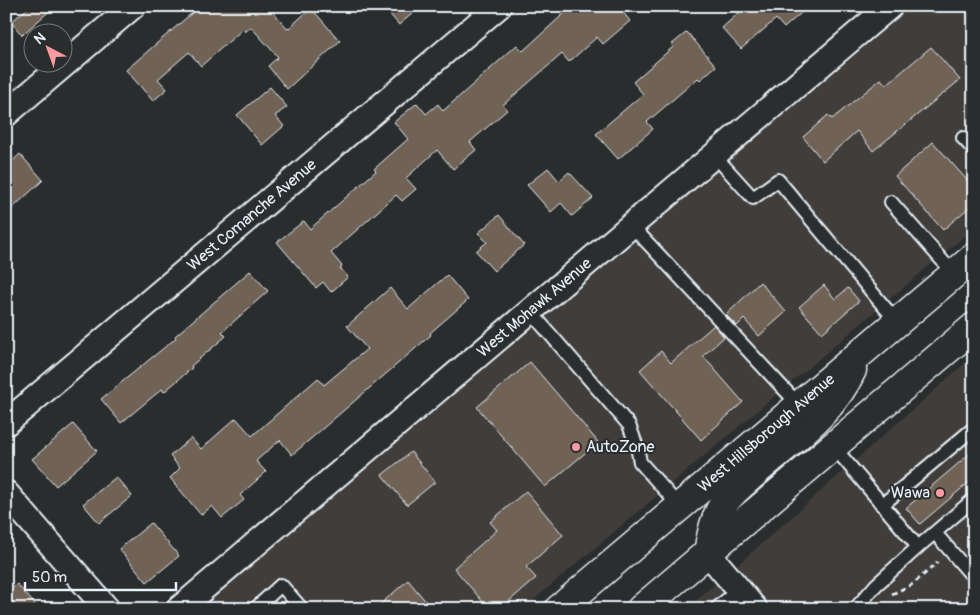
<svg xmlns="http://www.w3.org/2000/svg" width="980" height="615" font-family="Pangolin,sans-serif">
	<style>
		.built { fill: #3f3d3a }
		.building { fill: #6f6255; stroke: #e8f1f8 }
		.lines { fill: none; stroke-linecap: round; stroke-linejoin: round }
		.lane-casing { stroke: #e8f1f8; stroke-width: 16 }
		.street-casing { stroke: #e8f1f8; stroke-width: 28 }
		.primary-casing { stroke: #e8f1f8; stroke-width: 31 }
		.path { stroke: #e8f1f8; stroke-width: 3; stroke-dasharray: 5 4; stroke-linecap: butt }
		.lane { stroke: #2a2d2e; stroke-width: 12 }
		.street { stroke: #2a2d2e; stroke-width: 24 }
		.primary { stroke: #2a2d2e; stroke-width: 28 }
		.poi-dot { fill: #ff9aa2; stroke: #2a2d2e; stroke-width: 2 }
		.labels { text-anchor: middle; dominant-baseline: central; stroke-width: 4; stroke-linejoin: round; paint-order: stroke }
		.street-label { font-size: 16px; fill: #e8f1f8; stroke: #2a2d2e }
		.poi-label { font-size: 16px; fill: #e8f1f8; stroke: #2a2d2e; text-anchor: start }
	</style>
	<rect width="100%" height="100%" fill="#2a2d2e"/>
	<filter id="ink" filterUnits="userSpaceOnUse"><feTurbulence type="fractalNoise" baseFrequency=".02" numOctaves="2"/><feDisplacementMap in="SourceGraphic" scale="10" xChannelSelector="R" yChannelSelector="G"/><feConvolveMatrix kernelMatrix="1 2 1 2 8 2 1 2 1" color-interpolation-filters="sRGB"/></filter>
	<g filter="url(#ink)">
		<g class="built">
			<path d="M908,6H974V228L523,609H197Z"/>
			<path d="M974,355V609H769L734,568Z"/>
			<path d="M718,581L741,609H686Z"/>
		</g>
		<g class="building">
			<path d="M30,6H55L22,35L11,22Z"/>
			<path d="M200,6H268L288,29L311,8L340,41L287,89L268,66L278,57L251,27L245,32L243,29L201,66L189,52L158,79L167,89L153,101L126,70Z"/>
			<path d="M383,6H421L399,25Z"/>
			<path d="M572,6H618L630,21L603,44L597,37L569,62L562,54L503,105L507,110L470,142L476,150L453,169L437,150L406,178L416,189L402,201L396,195L331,253L342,266L340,268L348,277L331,292L323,282L316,288L277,242L304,221L310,229L376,171L374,169L408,139L394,122L417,103L426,114L438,104L443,111L517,45L523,51Z"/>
			<path d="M746,6H809L784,28L776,19L741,49L722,28Z"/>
			<path d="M687,32L716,66L700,80L698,78L647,122L653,129L618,159L596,134L643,94L633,82L673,47L671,45Z"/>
			<path d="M931,47L960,80L873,151L857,131L823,161L803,137L828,115L832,119L881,79L886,85Z"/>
			<path d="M270,87L287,107L275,116L284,126L262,145L237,115Z"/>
			<path d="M933,142L974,188V203L943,230L895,176Z"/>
			<path d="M20,154L43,180L6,214V167Z"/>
			<path d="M548,168L559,181L569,172L593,198L572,216L561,203L551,212L527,185Z"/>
			<path d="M499,215L524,245L494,271L476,251L487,242L478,233Z"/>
			<path d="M250,271L268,291L222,332L226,336L191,366L192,368L164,392L162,389L121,423L101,399L176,338L175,336Z"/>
			<path d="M447,275L468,300L430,333L431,335L292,455L280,440L256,461L266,472L240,495L244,500L222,518L212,506L201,515L170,478L180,468L170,456L191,438L201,449L236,418L252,436L318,378L324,385L367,349L347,326L390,288L408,309Z"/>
			<path d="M760,282L786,312L759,336L744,319L737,326L726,315Z"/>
			<path d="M824,285L835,299L848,288L859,301L822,333L799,307Z"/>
			<path d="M714,325L724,337L703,356L743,402L701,440L640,370L661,351L671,363Z"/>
			<path d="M530,362L598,442L545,487L477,407Z"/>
			<path d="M73,424L97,451L56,486L32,459Z"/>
			<path d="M974,450V478L920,524L906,508Z"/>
			<path d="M411,452L435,482L407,505L382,475Z"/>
			<path d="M116,477L132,496L99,523L83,504Z"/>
			<path d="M526,491L563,535L526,567L536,578L500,609H489L454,568L497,530L490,522Z"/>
			<path d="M151,523L179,556L147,582L119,549Z"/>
			<path d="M408,580L432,609H375Z"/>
			<path d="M17,584L39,609H6V594Z"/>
		</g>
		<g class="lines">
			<g class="lane-casing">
				<g id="lane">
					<path d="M963,138L974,150"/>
					<path d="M714,155L753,198L778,180L897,322"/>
					<path d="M891,202L954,274"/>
					<path d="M631,225L799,405"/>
					<path d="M530,311L629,425L637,447L640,462L679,506"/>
					<path d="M833,446L918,547L876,585L855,609"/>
					<path d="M882,505L974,428"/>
					<path d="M935,533L974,578"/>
					<path d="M918,547L974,499"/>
					<path d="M255,609L281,585L302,609"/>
					<path d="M716,609L739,589"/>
				</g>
			</g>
			<g class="street-casing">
				<g id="street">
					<path d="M6,114L133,6"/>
					<path id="s1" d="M6,423L499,6"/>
					<path d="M6,493L107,609"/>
					<path d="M708,553L755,609"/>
					<path id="s2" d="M179,609L890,6"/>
				</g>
			</g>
			<g class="primary-casing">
				<g id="primary">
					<path d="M708,553C711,536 714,517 725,502C733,490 747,480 758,470C792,440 833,412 852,370"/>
					<path id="s3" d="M559,609L974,257"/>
					<path d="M641,609L974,327"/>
				</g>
			</g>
			<path class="path" d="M892,594L913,584L938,562"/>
			<use href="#lane" class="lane"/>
			<use href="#street" class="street"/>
			<use href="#primary" class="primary"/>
		</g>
	</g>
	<g class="poi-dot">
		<circle cx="576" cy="447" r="5"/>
		<circle cx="940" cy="493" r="5"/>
	</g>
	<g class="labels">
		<g class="street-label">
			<text stroke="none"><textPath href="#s1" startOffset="322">West Comanche Avenue</textPath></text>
			<text stroke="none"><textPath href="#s2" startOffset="466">West Mohawk Avenue</textPath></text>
			<text stroke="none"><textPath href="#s3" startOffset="272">West Hillsborough Avenue</textPath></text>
		</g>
		<g class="poi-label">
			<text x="586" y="447">AutoZone</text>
			<text x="930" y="493" text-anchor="end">Wawa</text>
		</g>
	</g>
	<rect width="980" height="615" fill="none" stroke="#2a2d2e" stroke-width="25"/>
	<rect x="12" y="12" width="955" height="590" fill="none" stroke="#e8f1f8" stroke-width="2" filter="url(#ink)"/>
	<g transform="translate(48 48) rotate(319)"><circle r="24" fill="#2a2d2e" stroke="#767b7f"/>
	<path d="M0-4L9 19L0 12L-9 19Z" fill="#ff9aa2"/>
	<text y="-8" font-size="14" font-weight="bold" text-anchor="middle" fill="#e8f1f8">N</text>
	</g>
	<path d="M25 582v8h151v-8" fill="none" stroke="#e8f1f8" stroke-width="2.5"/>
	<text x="32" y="582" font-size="15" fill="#e8f1f8" stroke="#2a2d2e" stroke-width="4" paint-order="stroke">50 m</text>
</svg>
